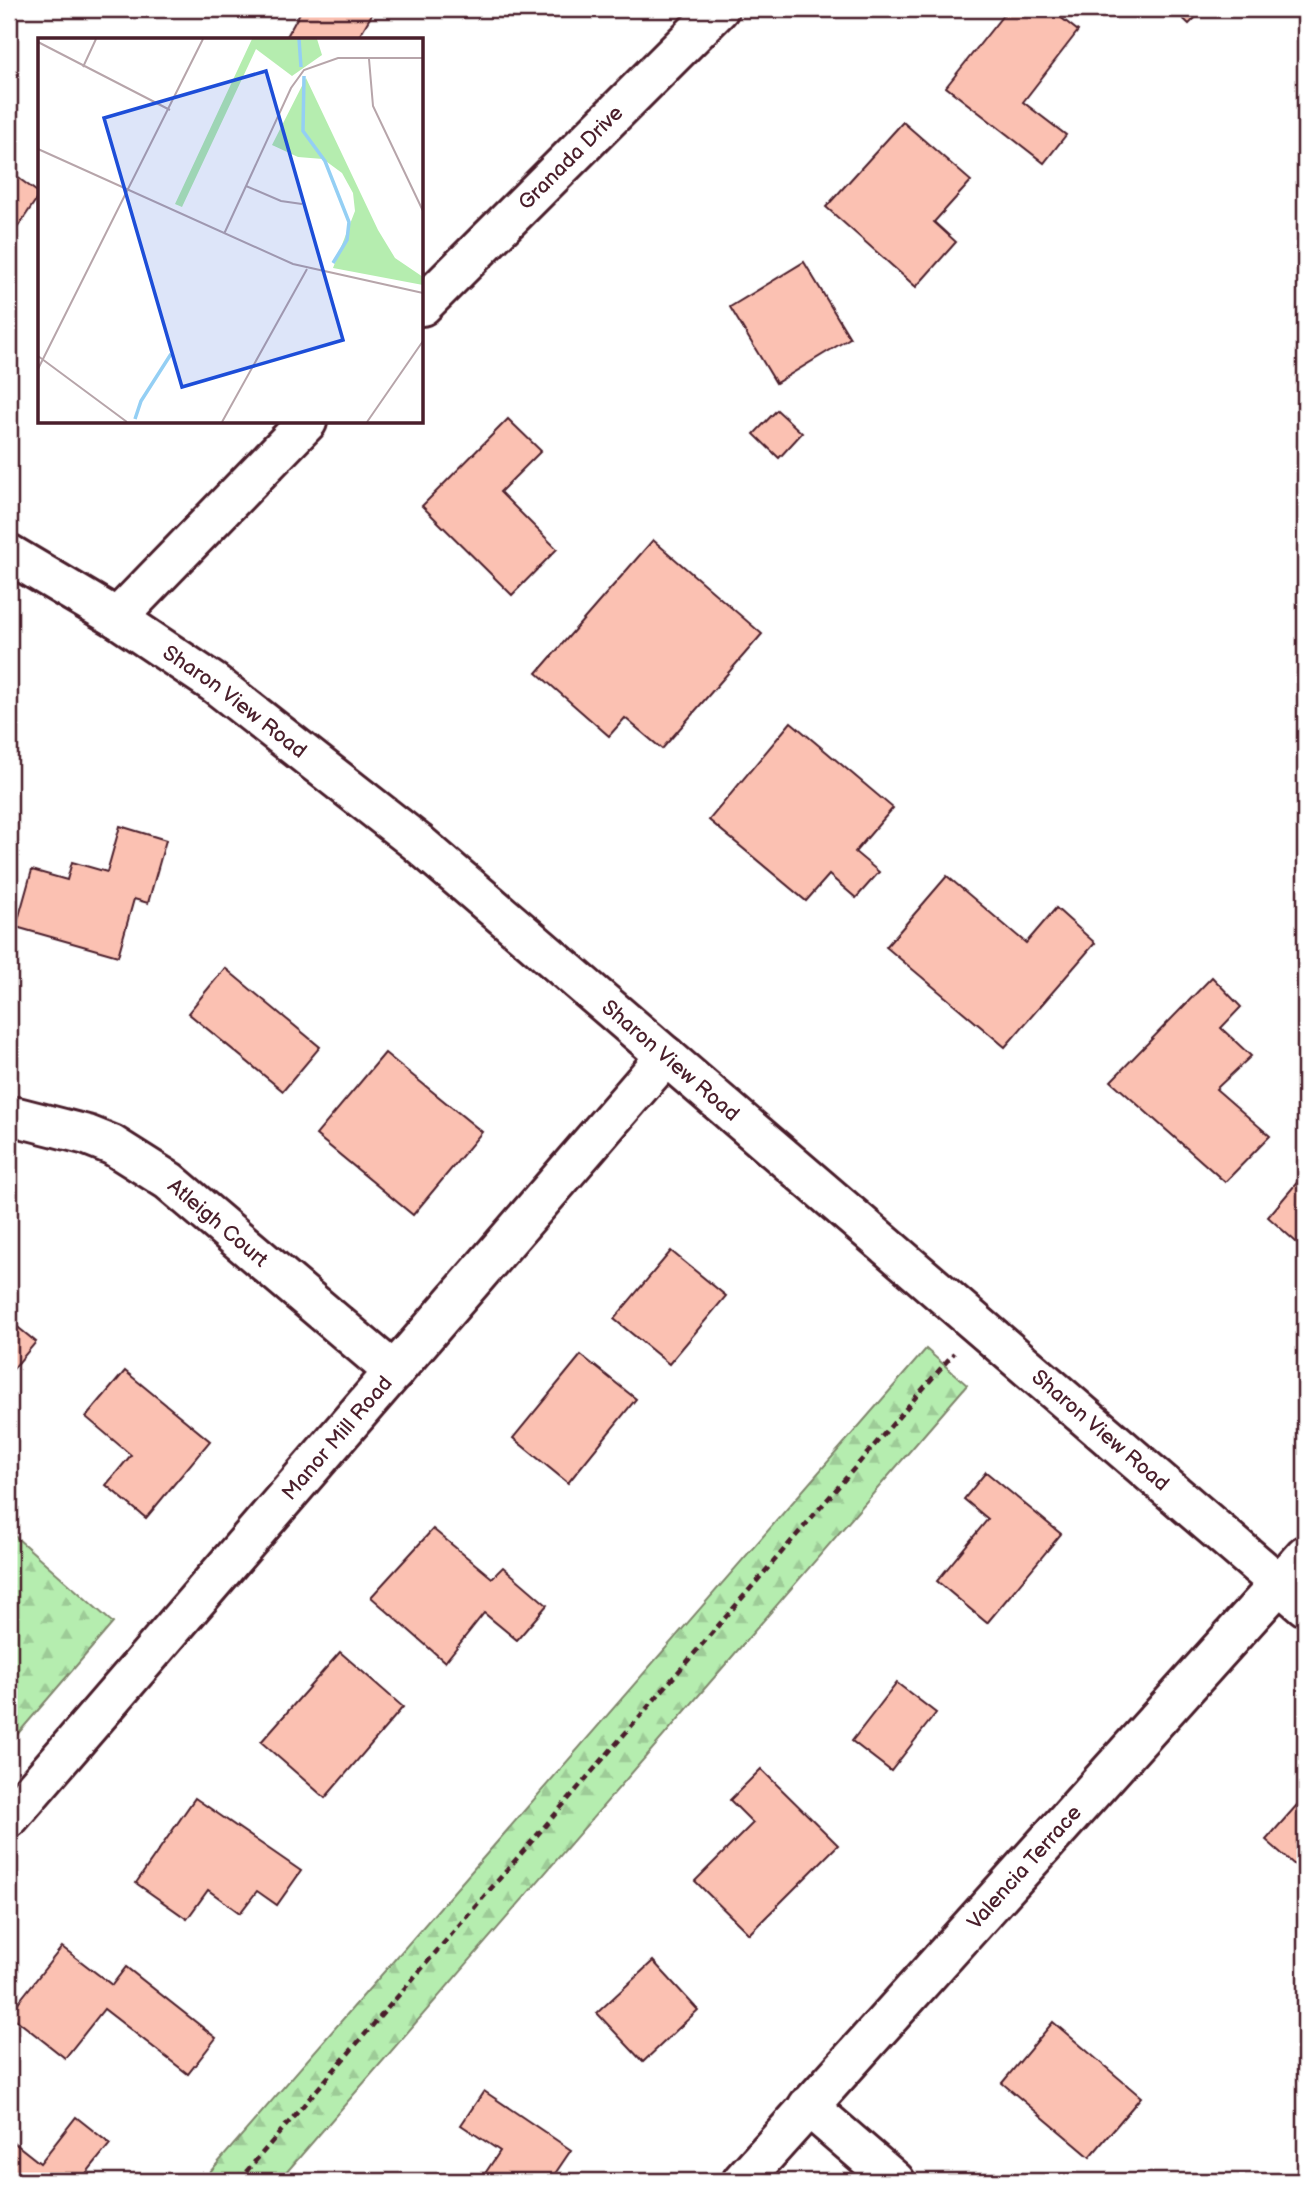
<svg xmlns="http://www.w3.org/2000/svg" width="1314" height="2190" font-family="'Balsamiq Sans',sans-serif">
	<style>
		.forest { fill: url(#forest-firs); stroke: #80866d; stroke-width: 2 }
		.building { fill: #fbc1b2; stroke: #4a1f2b; stroke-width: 2 }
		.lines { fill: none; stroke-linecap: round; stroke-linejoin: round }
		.minor-casing { stroke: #4a1f2b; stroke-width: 44 }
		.tertiary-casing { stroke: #4a1f2b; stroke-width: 44 }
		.path { stroke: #4a1f2b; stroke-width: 4.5; stroke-dasharray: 7 5; stroke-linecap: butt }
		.minor { stroke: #fff; stroke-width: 38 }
		.tertiary { stroke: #fff; stroke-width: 38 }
		.labels { text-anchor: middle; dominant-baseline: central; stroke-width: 5; stroke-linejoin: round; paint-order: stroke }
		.street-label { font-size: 21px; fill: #4a1f2b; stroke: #fff }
		.inset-river { fill: none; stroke: #94cff4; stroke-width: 3.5 }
		.inset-road { fill: none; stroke: #b7a5aa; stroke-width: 2 }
		.view { fill: #1d4ed8; fill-opacity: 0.15; stroke: #1d4ed8; stroke-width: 3.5 }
		.inset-edge { fill: none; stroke: #4a1f2b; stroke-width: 3.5 }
	</style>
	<defs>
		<pattern id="forest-firs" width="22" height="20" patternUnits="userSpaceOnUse" patternTransform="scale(1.75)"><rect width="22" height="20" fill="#b5edaf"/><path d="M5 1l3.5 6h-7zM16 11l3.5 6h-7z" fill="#9dcb97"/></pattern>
	</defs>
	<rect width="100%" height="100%" fill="#fff"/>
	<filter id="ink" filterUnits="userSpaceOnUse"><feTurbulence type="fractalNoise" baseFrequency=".0143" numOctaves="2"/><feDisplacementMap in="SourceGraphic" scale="14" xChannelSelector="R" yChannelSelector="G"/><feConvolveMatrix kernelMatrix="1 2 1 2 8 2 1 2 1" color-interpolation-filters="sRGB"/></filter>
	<g filter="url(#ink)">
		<g class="forest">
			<path d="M926,1349L967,1385L279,2181H202Z"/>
			<path d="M9,1531L113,1623L9,1744Z"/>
		</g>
		<g class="building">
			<path d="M302,9H375L357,40H285Z"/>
			<path d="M1008,9H1050L1078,31L1023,102L1066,135L1044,163L946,87Z"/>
			<path d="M1173,9H1204L1189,24Z"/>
			<path d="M903,122L971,181L934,222L956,242L916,287L826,207Z"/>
			<path d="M9,171L40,194L9,240Z"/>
			<path d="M804,262L850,338L776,383L730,307Z"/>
			<path d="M777,410L802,433L779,458L754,434Z"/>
			<path d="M508,419L541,451L500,492L557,549L512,595L422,506Z"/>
			<path d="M653,540L762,634L662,749L625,718L609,736L537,673Z"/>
			<path d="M791,722L893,808L855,852L879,872L856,898L829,875L806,901L709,820Z"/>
			<path d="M120,826L166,840L148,903L134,899L118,956L16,927L32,870L67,880L72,862L107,872Z"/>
			<path d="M947,876L1026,943L1056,908L1095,943L1005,1047L886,947Z"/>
			<path d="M225,968L320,1047L283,1091L188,1013Z"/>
			<path d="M1212,977L1241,1007L1221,1028L1251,1056L1216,1089L1270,1136L1225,1182L1111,1081Z"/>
			<path d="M385,1053L482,1132L413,1215L316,1135Z"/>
			<path d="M1305,1173V1250L1268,1217Z"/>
			<path d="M671,1251L726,1296L669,1364L614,1319Z"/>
			<path d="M9,1320L36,1342L9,1374Z"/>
			<path d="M581,1355L636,1399L568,1483L513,1438Z"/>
			<path d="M125,1371L210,1441L146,1518L106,1485L131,1455L86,1417Z"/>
			<path d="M986,1472L1061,1534L987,1623L937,1581L988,1519L964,1499Z"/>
			<path d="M433,1529L492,1578L503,1567L547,1605L517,1640L484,1613L445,1662L371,1597Z"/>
			<path d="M340,1652L403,1707L325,1798L261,1742Z"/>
			<path d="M897,1683L936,1713L891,1771L852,1741Z"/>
			<path d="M761,1769L838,1845L749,1934L695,1881L753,1823L730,1800Z"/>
			<path d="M1304,1797L1305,1798V1874L1266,1840Z"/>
			<path d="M195,1798L301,1871L277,1905L257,1891L240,1913L208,1890L187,1919L136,1883Z"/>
			<path d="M62,1947L112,1985L126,1967L216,2038L188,2074L104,2009L65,2058L9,2014Z"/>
			<path d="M653,1961L698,2010L643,2062L597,2013Z"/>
			<path d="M1053,2022L1141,2097L1090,2157L1002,2083Z"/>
			<path d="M484,2091L571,2150L550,2181H480L500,2151L461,2125Z"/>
			<path d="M76,2117L110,2144L80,2181H9V2146L12,2141L40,2163Z"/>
		</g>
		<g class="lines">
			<g class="minor-casing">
				<g id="minor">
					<path id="s1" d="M422,306L719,9"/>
					<path d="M117,618L307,422"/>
					<path id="s2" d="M17,1117L87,1135L112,1145L169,1181L394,1372"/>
					<path id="s3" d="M9,1818L666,1056"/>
					<path d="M808,2106L895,2181"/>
					<path id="s4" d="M742,2181L1305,1555"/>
				</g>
			</g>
			<g class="tertiary-casing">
				<g id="tertiary">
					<path id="s5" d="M9,554L117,618L214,683L417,842L1305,1606"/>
				</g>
			</g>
			<path class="path" d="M238,2181L954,1353"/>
			<use href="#minor" class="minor"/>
			<use href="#tertiary" class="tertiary"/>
		</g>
	</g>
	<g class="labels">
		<g class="street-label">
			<text stroke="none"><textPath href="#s1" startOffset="210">Granada Drive</textPath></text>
			<text stroke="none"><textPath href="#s5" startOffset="270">Sharon View Road</textPath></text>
			<text stroke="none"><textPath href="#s5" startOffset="835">Sharon View Road</textPath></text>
			<text stroke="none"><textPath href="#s2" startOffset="231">Atleigh Court</textPath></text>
			<text stroke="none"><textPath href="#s5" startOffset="1402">Sharon View Road</textPath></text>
			<text stroke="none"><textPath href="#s3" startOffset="502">Manor Mill Road</textPath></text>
			<text stroke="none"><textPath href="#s4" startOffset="422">Valencia Terrace</textPath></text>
		</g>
	</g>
	<g transform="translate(38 38)">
		<rect width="385" height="385" fill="#fff"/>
		<path d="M214,1H279L284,17L254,38L218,11L144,169L137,166ZM268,40L340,192L357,220L385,239V247L295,230L317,173L315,155L304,135L285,121L260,119L234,107Z" fill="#b5edaf"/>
		<path class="inset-river" d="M261,1L263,29M266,38L265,93L287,123L311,184L309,202L295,225M97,381L103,363L133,316"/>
		<path class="inset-road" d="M0,4L132,72M331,21L335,68L385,173M45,29L58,1M0,111L255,226L385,255M208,148L243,163L264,166M186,196L253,50L266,32L300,20H385M0,318L89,384M0,331L165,1M184,384L269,231M329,384L385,303"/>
		<path class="view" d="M228,33L305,302L144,349L66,80Z"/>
		<rect width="385" height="385" class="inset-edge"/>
	</g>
	<rect width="1314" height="2190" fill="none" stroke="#fff" stroke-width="35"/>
	<rect x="18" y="18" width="1279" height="2155" fill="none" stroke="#4a1f2b" stroke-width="2.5" filter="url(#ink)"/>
</svg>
